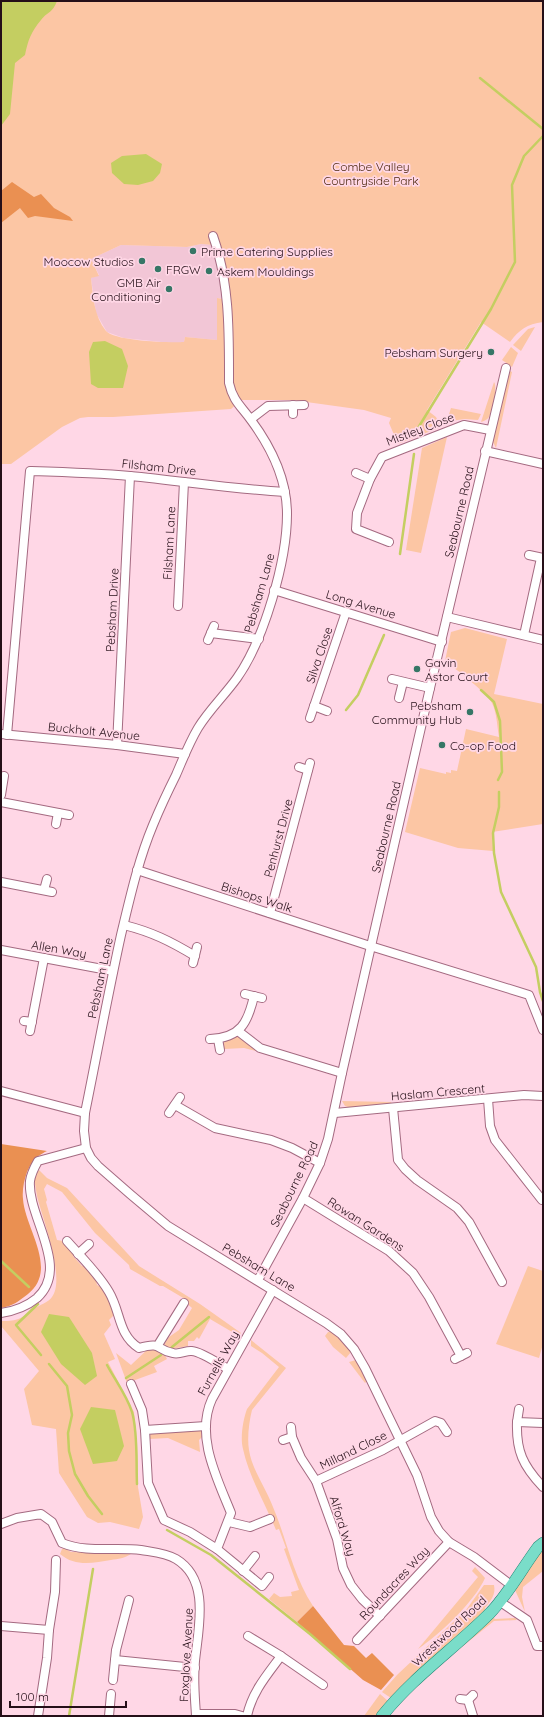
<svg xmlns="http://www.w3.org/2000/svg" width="544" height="1717" font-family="Quicksand,sans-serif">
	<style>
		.built { fill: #f2c6d6 }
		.green { fill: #fcc6a4; fill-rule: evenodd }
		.forest { fill: #ea9052 }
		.water { fill: #c4ce61 }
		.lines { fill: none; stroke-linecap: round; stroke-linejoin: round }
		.stream { stroke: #c4ce61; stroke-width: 2.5 }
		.minor-casing { stroke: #a46a81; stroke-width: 10 }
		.major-casing { stroke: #228774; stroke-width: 12 }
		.minor { stroke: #fff; stroke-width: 8 }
		.major { stroke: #7addc9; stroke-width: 11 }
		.poi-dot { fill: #367666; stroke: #ffd7e6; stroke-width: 1.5 }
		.labels { text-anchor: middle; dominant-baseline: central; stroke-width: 3.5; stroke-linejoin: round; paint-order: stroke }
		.park-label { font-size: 12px; fill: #4e2a10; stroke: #ffd7e6 }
		.poi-label { font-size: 12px; fill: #250f18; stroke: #ffd7e6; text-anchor: start }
		.street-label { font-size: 12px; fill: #250f18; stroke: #ffd7e6 }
	</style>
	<rect width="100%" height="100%" fill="#ffd7e6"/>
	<path class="built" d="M201,244L215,245L219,269L221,289L223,299L217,298V340L185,337L184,343H171L124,338L107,332L96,313L91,278L99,275L91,259L121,245L187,247Z"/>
	<g class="green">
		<path d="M1,1H543V322C527,324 519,330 510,342L481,322L427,410L436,417L441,427L398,444L389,423L391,418L364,410L292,400H241L231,409L113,417H88L80,418L62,427L11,464H1ZM201,244L214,245L223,299L217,298V340L185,337L184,342C169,343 115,341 106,331C94,316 93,296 91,278L99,276L91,259L121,245L187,247Z"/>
		<path d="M535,327L521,351L513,345L528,329Z"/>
		<path d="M511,347L518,353L512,367L502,360Z"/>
		<path d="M510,371L512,372L496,448L493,442L494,435Z"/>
		<path d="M494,382C498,388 492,410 489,417C487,420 484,421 481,422Z"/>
		<path d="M451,408L481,414L478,420L465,419L450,421L449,414Z"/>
		<path d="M447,437L421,553L406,550L422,448Z"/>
		<path d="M465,628L507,639L494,694L543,704V824L492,832L493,851L458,848L405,832L420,768L446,774V772L451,773V770L457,771L466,729L499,737C497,726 497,713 492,703C486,692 456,669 445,661L451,632Z"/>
		<path d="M233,1036H239L257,1050L256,1051L244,1048L224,1049C222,1042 226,1040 233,1036Z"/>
		<path d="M342,1101L391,1102L392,1104L351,1108L345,1106Z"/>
		<path d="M39,1170L47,1178L67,1188L139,1266L200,1304L241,1333L239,1336L210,1319L199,1339L197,1337L194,1341H188V1346L171,1349L164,1345L169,1337L179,1330L192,1308L184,1301L185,1299L163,1286H160L130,1269L129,1265L95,1233L62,1192L47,1184L44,1189L47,1200L46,1202L57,1240L63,1241L73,1253V1256L82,1266H85L96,1279L97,1285L103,1288L115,1314L109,1320L111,1325L104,1334L115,1359L108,1362L134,1412L137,1442L138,1487L143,1517L139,1529L110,1522L98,1523L87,1517L59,1473L56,1429L32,1425L24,1389L39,1371L1,1326V1321C20,1321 19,1319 34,1309C39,1305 49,1302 52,1297C66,1279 42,1217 37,1196C36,1190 35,1184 34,1178Z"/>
		<path d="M528,1266L543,1271V1344L539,1358L496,1344Z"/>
		<path d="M328,1332H334L351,1352L346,1358L333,1347L325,1336Z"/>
		<path d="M251,1340L286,1368L252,1410C249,1422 247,1438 249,1450C252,1470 266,1488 273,1507C287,1540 293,1576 313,1606L297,1622L269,1599L274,1593L280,1597L292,1596L291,1592L299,1590L284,1549L286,1548L279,1529L276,1530C265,1503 249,1477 243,1449C240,1438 243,1420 247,1409L279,1367L262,1353L251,1346Z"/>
		<path d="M149,1348C158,1349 163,1351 167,1359L154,1366L157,1372L127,1383L116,1353L131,1365Z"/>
		<path d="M356,1360L367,1381L365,1383L349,1362Z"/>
		<path d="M198,1429L201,1431L202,1437L199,1440L200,1452L168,1438L149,1439L150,1435L153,1432Z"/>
		<path d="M543,1547V1571L523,1587L522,1597L525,1612L515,1590Z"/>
		<path d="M64,1548L71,1552L131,1554C125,1558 118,1559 111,1560C93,1563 75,1567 60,1554L62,1549Z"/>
		<path d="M475,1567L485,1578C475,1601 439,1635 418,1649L478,1577L472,1571Z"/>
		<path d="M484,1585H494C496,1595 491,1600 485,1608L486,1610L391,1698L382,1692L397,1675L466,1610Z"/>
		<path d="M492,1616L495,1619L515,1618L517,1620L494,1621L453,1654Z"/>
		<path d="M380,1694L388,1701L376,1716H364Z"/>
	</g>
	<g class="forest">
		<path d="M12,182L34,197L41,194L54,208L70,217L73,221L35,216L28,218L20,208L1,223V191Z"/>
		<path d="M1,1144L47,1151C35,1157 33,1160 27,1172C24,1181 22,1190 23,1199C25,1229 59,1269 28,1294C19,1301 13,1306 1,1308Z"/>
		<path d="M313,1606L344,1645L354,1646L366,1658L372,1653L394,1675L381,1690L363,1680L297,1622Z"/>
	</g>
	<g class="water">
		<path d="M1,1H57C52,14 48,11 41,20C31,32 28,40 25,55L15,63L10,114L1,126Z"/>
		<path d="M146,154L162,164L160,173L153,181L138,185L124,184L112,173L111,163L122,156Z"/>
		<path d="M105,341L122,349L128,366L123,388H98L91,384L89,352L93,342Z"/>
		<path d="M49,1314L69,1317L92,1353L97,1376L85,1385L61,1364L41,1332Z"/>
		<path d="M91,1407L115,1410L124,1446L117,1461L93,1464L80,1429Z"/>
	</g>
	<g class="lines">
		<g class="stream">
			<path d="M480,78L543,129"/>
			<path d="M418,428L491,309L515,262L512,185L524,156L543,136"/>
			<path d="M400,554L414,454"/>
			<path d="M481,690L494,702L500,721L502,772L498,780"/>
			<path d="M346,710L358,695L384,635"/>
			<path d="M499,792V807L493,833L494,853L501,892L536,967L540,992L543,1001"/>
			<path d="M1,1261L29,1287"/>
			<path d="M38,1304L16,1325L41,1355"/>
			<path d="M172,1347L209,1317"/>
			<path d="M49,1364L67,1386L72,1415L68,1433L69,1451L75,1474L88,1496L102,1514"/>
			<path d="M107,1365C115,1380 127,1396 132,1412C138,1432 136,1463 137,1484"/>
			<path d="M126,1378L161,1355"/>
			<path d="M167,1530L211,1555L310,1634L350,1669"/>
			<path d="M69,1716L93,1569"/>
		</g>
		<g class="minor-casing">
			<g id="minor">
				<path d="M213,236C230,284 229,333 229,383C233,401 241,406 251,420C271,447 287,480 287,514C287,561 264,640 237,678C224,696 209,710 198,728C189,743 183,759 176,775C168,791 160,808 153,825C138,861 130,898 121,935C108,994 97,1054 85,1113L84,1131L86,1148L91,1158L98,1166L130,1194L168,1226L326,1323L341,1334L354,1349L365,1368L417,1475L431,1517L439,1531L449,1542L474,1557L511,1585"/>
				<path d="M293,414V405"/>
				<path d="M251,419L268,406L304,405"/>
				<path d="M485,451L543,464"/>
				<path d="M356,473L370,479"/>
				<path d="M389,542L356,529L357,513L370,479L382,457L464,425L490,430"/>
				<path d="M529,555L543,558"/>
				<path d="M274,590L442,642"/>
				<path d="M178,606L184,482"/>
				<path d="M447,617L543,640"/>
				<path d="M211,633L259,639"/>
				<path d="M524,635L541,558"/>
				<path d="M208,640L214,626"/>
				<path d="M392,679L430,688"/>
				<path d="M399,698L403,682"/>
				<path d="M314,706L327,711"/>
				<path d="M310,718L346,612"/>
				<path d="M1,734L117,745L185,754"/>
				<path d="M7,735L30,471C63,472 97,473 130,476C182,481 233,489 285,492"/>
				<path d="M117,745L130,476"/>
				<path d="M299,767L308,770"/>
				<path d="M1,795L4,776"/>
				<path d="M1,802L69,815"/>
				<path d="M56,824L58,813"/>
				<path d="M137,870L367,945L529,995L543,1030"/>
				<path d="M1,882L52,892"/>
				<path d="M44,890L47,879"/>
				<path d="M270,913L310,763"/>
				<path d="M124,925C152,932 170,941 195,956"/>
				<path d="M1,950L113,971"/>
				<path d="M193,963L197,947"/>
				<path d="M245,994L262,998"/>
				<path d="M24,1021L32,1022"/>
				<path d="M30,1031L44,958"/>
				<path d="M238,1031L260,1048L342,1073"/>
				<path d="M210,1039C241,1038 248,1022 254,996"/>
				<path d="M218,1039L220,1050"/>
				<path d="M1,1091L85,1113"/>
				<path d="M488,1099L490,1126L495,1140L542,1200"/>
				<path d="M175,1105L215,1128L271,1140L292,1148L320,1163"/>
				<path d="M393,1108L398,1160L405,1169L417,1180L457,1208L469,1222L502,1282"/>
				<path d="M169,1113L180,1097"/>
				<path d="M335,1113L524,1095L543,1096"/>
				<path d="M303,1198L389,1251L413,1273L429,1297L461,1356"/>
				<path d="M67,1241C81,1257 98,1273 109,1292C121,1312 118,1335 139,1348C163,1341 155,1350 173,1353C180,1355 186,1350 192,1351C202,1352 219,1364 228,1369"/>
				<path d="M78,1254L89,1244"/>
				<path d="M258,1280L303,1198L320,1163L328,1139L342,1073L430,688L506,368"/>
				<path d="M1,1313C15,1311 26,1307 37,1298C71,1267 27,1217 30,1181C31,1174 34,1168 38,1161L86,1148"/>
				<path d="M158,1345L184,1303"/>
				<path d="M455,1359L467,1353"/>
				<path d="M131,1384L142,1410L145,1430L148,1483L164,1520L190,1532L217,1549"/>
				<path d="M519,1409L517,1422L543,1423"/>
				<path d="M517,1422C516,1451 523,1466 543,1487"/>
				<path d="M291,1427L292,1437L301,1458L316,1481L337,1539L343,1568L351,1585L362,1599L380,1616"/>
				<path d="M145,1430L206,1426"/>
				<path d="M283,1440L292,1437"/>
				<path d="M316,1481L383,1450L435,1421L441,1423L447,1432"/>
				<path d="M229,1522L250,1527L270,1519"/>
				<path d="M1,1524L17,1518L41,1514L52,1522L62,1543C86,1553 115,1547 141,1550C152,1552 166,1553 176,1559C211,1580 198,1629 195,1661C193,1680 195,1697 196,1716"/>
				<path d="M243,1571L255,1556"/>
				<path d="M269,1577L262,1586L217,1549L231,1513C217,1478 195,1436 212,1399L273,1290"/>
				<path d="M499,1601L527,1620L537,1646H543"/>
				<path d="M1,1626L49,1630"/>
				<path d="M248,1636L281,1656L323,1685"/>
				<path d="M357,1640L449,1542"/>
				<path d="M115,1660L195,1668"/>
				<path d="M113,1680L116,1650L129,1600"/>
				<path d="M460,1699L468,1700L473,1695"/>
				<path d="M468,1700L473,1716"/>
				<path d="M196,1714H235L242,1716"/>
				<path d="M38,1716L47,1658L49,1630L55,1592L56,1560"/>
				<path d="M109,1716L111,1694"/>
				<path d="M247,1716C252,1692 267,1675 281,1656"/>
			</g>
		</g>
		<g class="major-casing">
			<path id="major" d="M382,1716C413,1677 455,1648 490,1613C507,1596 523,1567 538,1547L543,1543"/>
		</g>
		<use href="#minor" class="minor"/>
		<use href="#major" class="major"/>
	</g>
	<g class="poi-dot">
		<circle cx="193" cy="251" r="4"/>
		<circle cx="142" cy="261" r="4"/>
		<circle cx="158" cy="269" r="4"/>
		<circle cx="209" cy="271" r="4"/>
		<circle cx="169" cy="289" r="4"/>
		<circle cx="491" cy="352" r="4"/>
		<circle cx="417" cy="669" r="4"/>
		<circle cx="470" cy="712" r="4"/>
		<circle cx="442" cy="745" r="4"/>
	</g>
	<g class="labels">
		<g class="park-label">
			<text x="371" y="166">Combe Valley<tspan x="371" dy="14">Countryside Park</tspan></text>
		</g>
		<g class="poi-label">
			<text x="201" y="251">Prime Catering Supplies</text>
			<text x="134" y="261" text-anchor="end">Moocow Studios</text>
			<text x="166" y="269">FRGW</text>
			<text x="217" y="271">Askem Mouldings</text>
			<text x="161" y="282" text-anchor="end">GMB Air<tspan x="161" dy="14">Conditioning</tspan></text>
			<text x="483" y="352" text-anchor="end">Pebsham Surgery</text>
			<text x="425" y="662">Gavin<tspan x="425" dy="14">Astor Court</tspan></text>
			<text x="462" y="705" text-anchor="end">Pebsham<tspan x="462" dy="14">Community Hub</tspan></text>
			<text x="450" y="745">Co-op Food</text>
		</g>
		<g class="street-label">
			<text transform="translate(420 429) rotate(-21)">Mistley Close</text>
			<text transform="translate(159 467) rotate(6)">Filsham Drive</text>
			<text transform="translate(459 512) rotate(-77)">Seabourne Road</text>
			<text transform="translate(169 543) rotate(-87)">Filsham Lane</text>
			<text transform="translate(259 593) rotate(-74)">Pebsham Lane</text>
			<text transform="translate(361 604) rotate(17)">Long Avenue</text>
			<text transform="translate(112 610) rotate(-87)">Pebsham Drive</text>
			<text transform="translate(319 655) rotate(-71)">Silva Close</text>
			<text transform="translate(94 731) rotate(6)">Buckholt Avenue</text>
			<text transform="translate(386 827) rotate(-77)">Seabourne Road</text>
			<text transform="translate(278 838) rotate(-75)">Penhurst Drive</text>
			<text transform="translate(257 897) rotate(18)">Bishops Walk</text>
			<text transform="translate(59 949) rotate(10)">Allen Way</text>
			<text transform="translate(100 978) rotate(-78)">Pebsham Lane</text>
			<text transform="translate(438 1092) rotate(-5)">Haslam Crescent</text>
			<text transform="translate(294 1184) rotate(-64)">Seabourne Road</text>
			<text transform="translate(366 1224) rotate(33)">Rowan Gardens</text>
			<text transform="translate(259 1267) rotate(31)">Pebsham Lane</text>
			<text transform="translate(218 1363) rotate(-61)">Furnells Way</text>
			<text transform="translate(353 1450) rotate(-26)">Milland Close</text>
			<text transform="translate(343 1526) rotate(73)">Alford Way</text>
			<text transform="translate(394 1583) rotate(-47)">Roundacres Way</text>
			<text transform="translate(449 1631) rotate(-43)">Wrestwood Road</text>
			<text transform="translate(186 1655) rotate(-87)">Foxglove Avenue</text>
		</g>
	</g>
	<rect width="544" height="1717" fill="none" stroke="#250f18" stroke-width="4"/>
	<path d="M10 1701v6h116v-6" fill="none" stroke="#250f18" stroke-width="2"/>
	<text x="16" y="1701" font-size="12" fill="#250f18" stroke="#ffd7e6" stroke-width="3" paint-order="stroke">100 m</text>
</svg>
